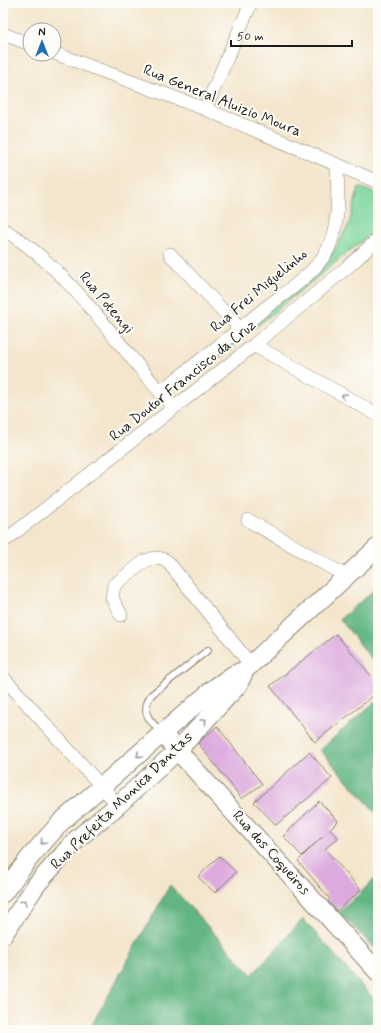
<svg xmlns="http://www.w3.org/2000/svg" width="381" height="1033" font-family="Mynerve,sans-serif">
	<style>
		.green { fill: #7bd59c; stroke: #4c785c }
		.forest { fill: #64b684; stroke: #406950 }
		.building { fill: #dcaade }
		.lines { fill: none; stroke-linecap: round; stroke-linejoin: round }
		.lane-casing { stroke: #888174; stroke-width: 8 }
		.street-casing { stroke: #888174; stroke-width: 14 }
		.secondary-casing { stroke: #888174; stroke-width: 20 }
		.lane { stroke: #fff; stroke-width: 6 }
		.street { stroke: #fff; stroke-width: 13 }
		.secondary { stroke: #fff; stroke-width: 18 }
		.oneway { stroke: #999 }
		.labels { text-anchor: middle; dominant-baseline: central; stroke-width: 4; stroke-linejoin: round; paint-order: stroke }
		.street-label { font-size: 15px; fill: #1c1c1c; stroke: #fdfcf7 }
	</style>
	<rect width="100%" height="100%" fill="#fdfcf7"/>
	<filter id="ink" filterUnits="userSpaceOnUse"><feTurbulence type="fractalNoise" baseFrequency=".025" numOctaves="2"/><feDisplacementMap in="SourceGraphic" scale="8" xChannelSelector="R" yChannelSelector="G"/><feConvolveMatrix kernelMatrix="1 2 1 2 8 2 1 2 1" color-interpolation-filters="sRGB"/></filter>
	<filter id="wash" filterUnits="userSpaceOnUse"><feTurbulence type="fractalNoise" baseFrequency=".012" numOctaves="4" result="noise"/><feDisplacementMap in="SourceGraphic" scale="16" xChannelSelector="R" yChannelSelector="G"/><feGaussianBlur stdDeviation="0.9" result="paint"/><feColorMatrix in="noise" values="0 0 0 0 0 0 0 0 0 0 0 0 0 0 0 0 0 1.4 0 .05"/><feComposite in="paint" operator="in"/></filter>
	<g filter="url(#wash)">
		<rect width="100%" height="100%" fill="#f4e6cd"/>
		<path class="green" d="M359,187L378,194V228L204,369L202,364L328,261L349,224Z"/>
		<g class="forest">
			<path d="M378,587V667L340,619Z"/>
			<path d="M378,699V815L320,750Z"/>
			<path d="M378,876V951L339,913Z"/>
			<path d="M170,885L252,975L303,919L378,1004V1030H91L94,1021Z"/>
		</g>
		<g id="blocks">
			<g class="building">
				<path d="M336,634L378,684V692L315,742L270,686Z"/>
				<path d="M217,726L262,784L242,799L198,743Z"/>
				<path d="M309,752L332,778L276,825L254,802Z"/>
				<path d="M319,801L338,821L330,829L338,838L325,849L361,890L337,911L328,901L330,899L298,861L323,836L302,856L283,836Z"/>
				<path d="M219,856L236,872L215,893L198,877Z"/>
			</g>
		</g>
	</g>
	<g filter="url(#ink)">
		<use href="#blocks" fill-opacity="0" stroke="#888174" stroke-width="1"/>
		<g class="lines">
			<g class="lane-casing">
				<path id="lane" d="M161,732C149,720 140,712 151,695L208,650"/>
			</g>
			<g class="street-casing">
				<g id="street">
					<path d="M3,34L30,44"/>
					<path d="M54,53L205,109L378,182"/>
					<path d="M205,109L251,3"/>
					<path d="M3,229C74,272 118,348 174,407"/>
					<path d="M170,254L240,329"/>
					<path d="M254,345L378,415"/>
					<path d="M160,392C195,365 230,337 264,309C285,293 316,273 328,249C340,223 338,194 337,166"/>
					<path d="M248,520L346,576"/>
					<path d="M3,542L254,345L351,264L378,239"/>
					<path d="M121,615L112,598L114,585L145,561C154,557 161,557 168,562L251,665"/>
					<path d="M3,677L118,805"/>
				</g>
			</g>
			<g class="secondary-casing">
				<g id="secondary">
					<path d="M169,741L378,972"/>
					<path d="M3,893L31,856L61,822L212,690L233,675L245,670L378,547"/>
					<path d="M3,935L37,884L77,839L118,805L178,750L238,685L245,670"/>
				</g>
			</g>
			<use href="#lane" class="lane"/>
			<use href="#street" class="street"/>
			<use href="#secondary" class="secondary"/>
		</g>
		<defs><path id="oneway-chevron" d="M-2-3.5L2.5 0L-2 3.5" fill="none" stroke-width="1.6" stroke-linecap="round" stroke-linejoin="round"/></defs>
		<g class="oneway">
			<use href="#oneway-chevron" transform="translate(344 396) rotate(-150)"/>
			<use href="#oneway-chevron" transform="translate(204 721) rotate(-47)"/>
			<use href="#oneway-chevron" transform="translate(139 755) rotate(138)"/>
			<use href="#oneway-chevron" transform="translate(43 842) rotate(131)"/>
			<use href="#oneway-chevron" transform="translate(24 902) rotate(-56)"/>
		</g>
	</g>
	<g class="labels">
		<g class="street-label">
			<text transform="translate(222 101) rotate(22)">Rua General Aluizio Moura</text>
			<text transform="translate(259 291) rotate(-40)">Rua Frei Miguelinho</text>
			<text transform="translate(106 303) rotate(50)">Rua Potengi</text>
			<text transform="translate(183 381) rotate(-39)">Rua Doutor Francisco da Cruz</text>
			<text transform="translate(122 801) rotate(-44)">Rua Prefeita Monica Dantas</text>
			<text transform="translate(271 853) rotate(48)">Rua dos Coqueiros</text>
		</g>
	</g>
	<rect width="381" height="1033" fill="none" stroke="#fdfcf7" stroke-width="16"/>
	<g transform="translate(42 42)"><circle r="19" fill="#fdfcf7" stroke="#a3a29f"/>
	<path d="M0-3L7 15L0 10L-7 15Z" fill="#1f6fb2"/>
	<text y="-6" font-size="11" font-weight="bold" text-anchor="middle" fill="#1c1c1c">N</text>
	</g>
	<path d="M231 40v6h121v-6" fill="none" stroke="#1c1c1c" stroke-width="2"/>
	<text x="237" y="40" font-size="12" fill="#1c1c1c" stroke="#fdfcf7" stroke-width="3" paint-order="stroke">50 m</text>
</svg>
